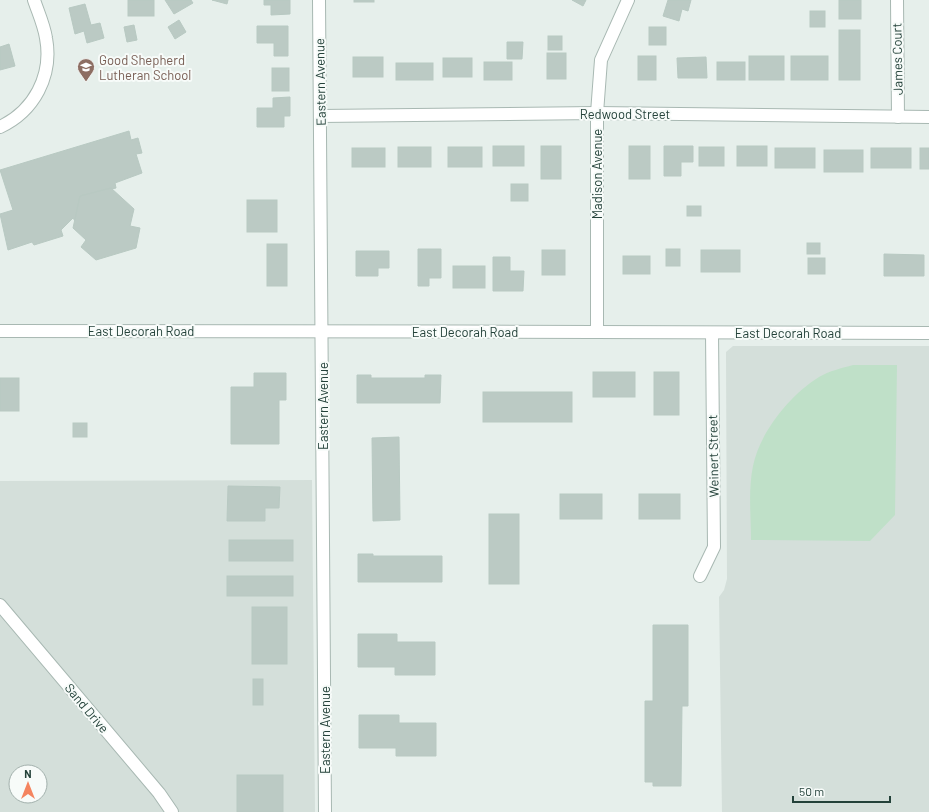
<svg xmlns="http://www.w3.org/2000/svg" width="929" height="812" font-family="Barlow,sans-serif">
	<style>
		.built { fill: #d4dfda; fill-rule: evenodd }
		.green { fill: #bfe0c8 }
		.building { fill: #bbcac4; stroke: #b8c9c2 }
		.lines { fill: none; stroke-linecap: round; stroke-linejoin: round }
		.minor-casing { stroke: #a8b8b2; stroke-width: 14 }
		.minor { stroke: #fff; stroke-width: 12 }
		.labels { text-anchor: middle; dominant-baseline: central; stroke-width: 4; stroke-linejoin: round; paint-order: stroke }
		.street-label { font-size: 13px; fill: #24423a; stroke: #f7fbf9 }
		.education-label { font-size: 13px; fill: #785e54; stroke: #f7fbf9; text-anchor: start }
	</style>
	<rect width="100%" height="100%" fill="#e6efeb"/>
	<g class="built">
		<path d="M733,346H929V812H722L719,597L724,590L727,579L726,357V352Z"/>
		<path d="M312,480L315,812H0V481ZM16,772H40V796H16Z"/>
	</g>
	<path class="green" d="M853,365H897L895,515L870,541L751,540C751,516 748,490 753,466C760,432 790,395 819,377C829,371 842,368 853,365Z"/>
	<g class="building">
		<rect x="128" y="0" width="26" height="16"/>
		<path d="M165,0H191L193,3L174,14Z"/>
		<path d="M212,0H228L227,4Z"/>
		<path d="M264,0H290V14L271,15V5H264Z"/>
		<rect x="354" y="0" width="20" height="2"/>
		<path d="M572,0H586L583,6Z"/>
		<path d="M668,0H691L688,11L682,9L679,21L663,16Z"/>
		<rect x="839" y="0" width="22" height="19"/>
		<path d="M85,4L91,25L100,23L104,38L87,43L84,31L75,34L69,8Z"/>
		<rect x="810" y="11" width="15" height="16"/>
		<path d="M179,20L186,32L175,39L168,27Z"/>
		<path d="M134,25L137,40L127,42L124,27Z"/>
		<path d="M257,26H288V56H274V43H257Z"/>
		<rect x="649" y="27" width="17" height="18"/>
		<rect x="839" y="30" width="21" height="50"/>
		<rect x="548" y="36" width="14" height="14"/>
		<path d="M507,42H523L522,59H507Z"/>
		<path d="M9,44L15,66L0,70V47Z"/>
		<rect x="547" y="53" width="19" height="26"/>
		<rect x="638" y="56" width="18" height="24"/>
		<rect x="749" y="56" width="35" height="24"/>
		<rect x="791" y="56" width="37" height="24"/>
		<rect x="353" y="57" width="30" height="20"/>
		<path d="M706,57L707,78H678L677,58Z"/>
		<rect x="443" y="58" width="29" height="19"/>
		<rect x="484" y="62" width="28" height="18"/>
		<rect x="717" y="62" width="28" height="18"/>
		<rect x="396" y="63" width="37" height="17"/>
		<rect x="272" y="68" width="17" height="23"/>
		<path d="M290,97V116H284V127H257V108H273V98Z"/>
		<path d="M129,131L131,140L138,138L142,153L136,154L142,173L115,183L116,188L80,196L75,221L73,218L61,230L63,236L34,245L32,242L8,250L0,214L13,210L0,170Z"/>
		<rect x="493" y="146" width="31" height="20"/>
		<rect x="541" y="146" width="20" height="33"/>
		<rect x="629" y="146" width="21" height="33"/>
		<path d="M664,146H693V162H681V176H664Z"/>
		<rect x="737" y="146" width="30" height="20"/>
		<rect x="398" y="147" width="33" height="20"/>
		<rect x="448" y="147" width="34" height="20"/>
		<rect x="699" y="147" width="25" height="19"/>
		<rect x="352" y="148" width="33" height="19"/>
		<rect x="775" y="148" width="40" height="20"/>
		<rect x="871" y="148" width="40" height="20"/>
		<rect x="920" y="148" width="9" height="21"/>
		<rect x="824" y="150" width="39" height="22"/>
		<rect x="511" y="184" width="17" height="17"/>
		<path d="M111,188L134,209L130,226L140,228L136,248L96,260L81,247L86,240L73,228L80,196Z"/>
		<rect x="247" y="200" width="30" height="32"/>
		<rect x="687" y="206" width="14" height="10"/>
		<rect x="807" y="243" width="13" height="11"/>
		<rect x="267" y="244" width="20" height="42"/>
		<path d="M418,249H441V278H429V286H418Z"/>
		<rect x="666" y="249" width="14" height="17"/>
		<rect x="542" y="250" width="23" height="25"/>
		<rect x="701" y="250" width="39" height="22"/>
		<path d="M356,251H389V268H378V276H356Z"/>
		<path d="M884,254L924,255V276H884Z"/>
		<rect x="623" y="256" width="27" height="18"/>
		<path d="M493,257H510V271H524L523,291H493Z"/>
		<rect x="808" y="258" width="17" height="16"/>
		<rect x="453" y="266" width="32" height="22"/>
		<rect x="593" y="372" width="42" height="25"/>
		<rect x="654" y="372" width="25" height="43"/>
		<path d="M254,373H286V400H279V444H231V387H254Z"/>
		<path d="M357,375H371V378H425V375H441L440,403H357Z"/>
		<rect x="0" y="378" width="19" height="33"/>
		<rect x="483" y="392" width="89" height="30"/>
		<rect x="73" y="423" width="14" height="14"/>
		<path d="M399,437L400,520L373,521L372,438Z"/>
		<path d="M228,486L280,487L279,508H265V521H227Z"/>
		<rect x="560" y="494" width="42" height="25"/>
		<rect x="639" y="494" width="41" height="25"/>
		<rect x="489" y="514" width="30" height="70"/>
		<rect x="229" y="540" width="64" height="21"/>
		<path d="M358,554H373V556H442V582H358Z"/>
		<rect x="227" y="576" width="66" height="20"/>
		<rect x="252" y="607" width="35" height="57"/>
		<path d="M653,625H688V706H682L681,786H653V782H645V701H653Z"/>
		<path d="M358,634H397V642H435V675H395V667H358Z"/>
		<rect x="253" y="679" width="10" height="26"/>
		<path d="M359,715H399V723H436V756H396V748H359Z"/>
		<rect x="237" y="775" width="46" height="37"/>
	</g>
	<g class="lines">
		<g class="minor-casing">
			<g id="minor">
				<path d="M319,0L325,812"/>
				<path d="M897,0L898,117"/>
				<path d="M320,116L597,113L929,117"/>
				<path d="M0,127C34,111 53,76 46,38C44,25 38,12 34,0"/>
				<path d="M0,331C310,330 619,333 929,333"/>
				<path d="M597,331V113L601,60L628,0"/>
				<path d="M700,576L714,547L712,333"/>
				<path d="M0,605L159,793L172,812"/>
			</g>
		</g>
		<use href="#minor" class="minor"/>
	</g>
	<defs>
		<g id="school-pin" transform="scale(0.9)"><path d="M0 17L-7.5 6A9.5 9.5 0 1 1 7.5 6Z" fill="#8d6e63" stroke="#f7fbf9"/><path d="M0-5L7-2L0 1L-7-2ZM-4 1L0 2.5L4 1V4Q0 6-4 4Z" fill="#fff"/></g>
	</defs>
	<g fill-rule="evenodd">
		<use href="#school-pin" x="86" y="67"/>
	</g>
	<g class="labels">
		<g class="street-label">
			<text transform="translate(897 59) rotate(-91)">James Court</text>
			<text transform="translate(320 82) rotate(-91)">Eastern Avenue</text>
			<text x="625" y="114">Redwood Street</text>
			<text transform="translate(597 174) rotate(-90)">Madison Avenue</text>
			<text x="141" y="331">East Decorah Road</text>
			<text x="465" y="332">East Decorah Road</text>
			<text x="788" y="333">East Decorah Road</text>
			<text transform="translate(323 406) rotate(-90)">Eastern Avenue</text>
			<text transform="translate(713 456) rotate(-91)">Weinert Street</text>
			<text transform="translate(87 708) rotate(50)">Sand Drive</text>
			<text transform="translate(325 730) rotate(-90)">Eastern Avenue</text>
		</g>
		<g class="education-label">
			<text x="99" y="60">Good Shepherd<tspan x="99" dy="15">Lutheran School</tspan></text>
		</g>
	</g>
	<g transform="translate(28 784)"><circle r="19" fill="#f7fbf9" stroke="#a3b1ad"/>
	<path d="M0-3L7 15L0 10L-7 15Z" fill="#f4845f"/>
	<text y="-6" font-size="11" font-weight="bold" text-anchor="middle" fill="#24423a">N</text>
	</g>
	<path d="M793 796v6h97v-6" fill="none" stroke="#24423a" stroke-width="2"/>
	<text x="799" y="796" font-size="12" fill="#24423a" stroke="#f7fbf9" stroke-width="3" paint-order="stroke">50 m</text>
</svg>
